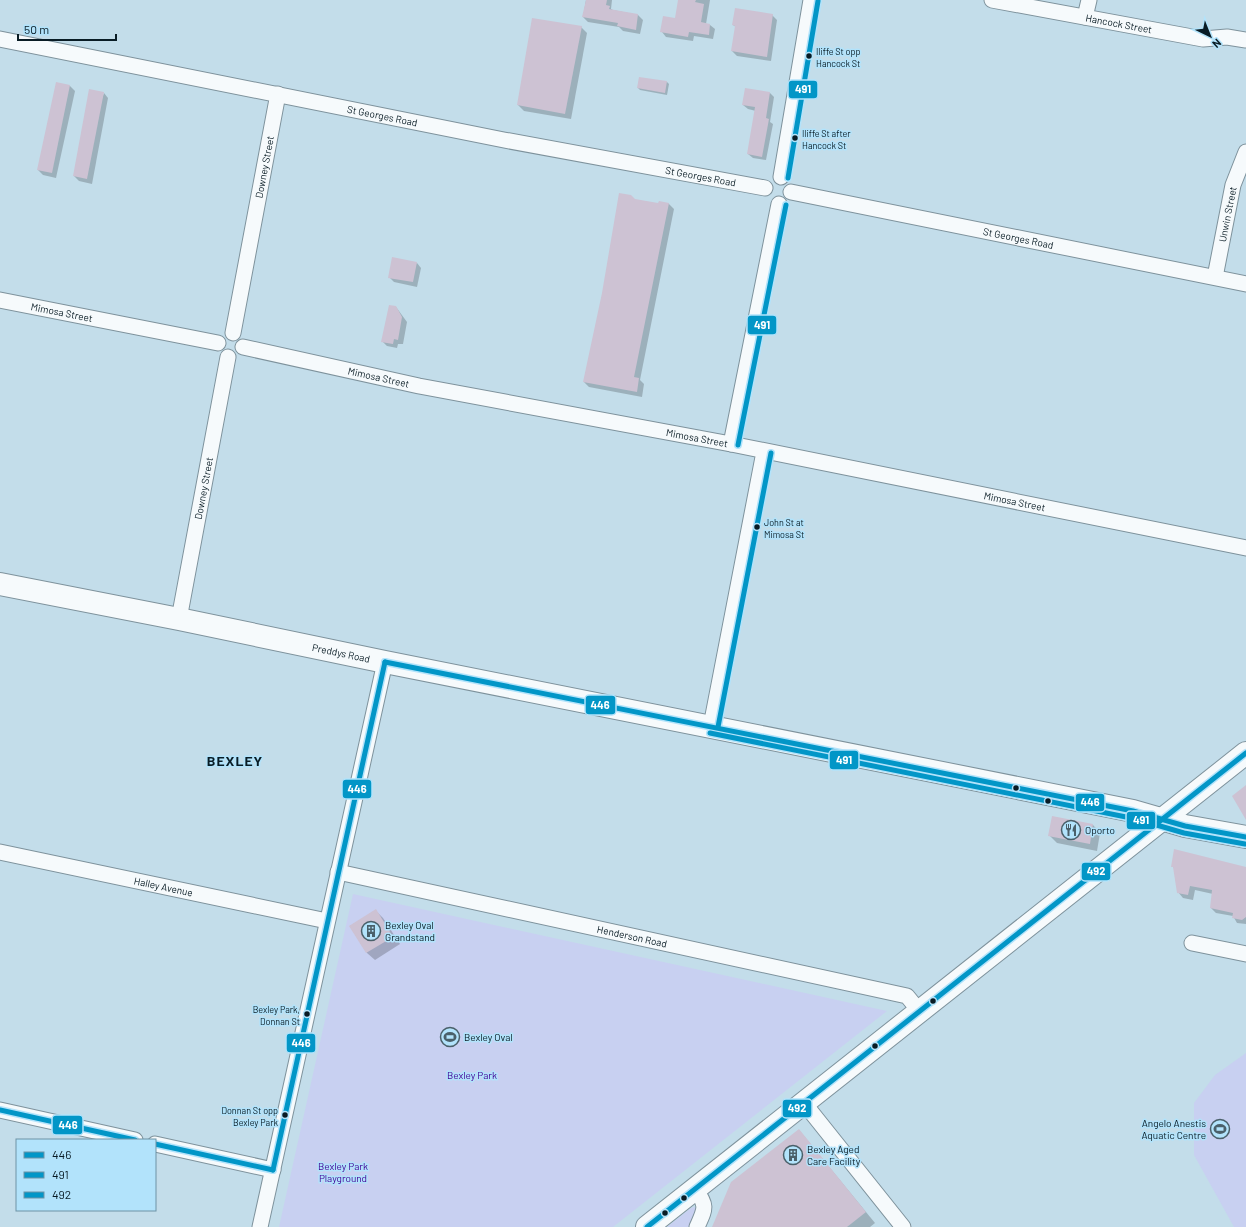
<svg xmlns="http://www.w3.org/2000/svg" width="1246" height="1227" font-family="Barlow,sans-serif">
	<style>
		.green { fill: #c8d0f1 }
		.shadow { fill: #0003 }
		.building { fill: #cdc2d3 }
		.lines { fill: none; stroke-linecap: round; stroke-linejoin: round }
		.minor-casing { stroke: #7e929c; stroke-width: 17 }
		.secondary-casing { stroke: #7e929c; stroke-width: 24 }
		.primary-casing { stroke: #7e929c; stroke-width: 24 }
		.minor { stroke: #f6fafc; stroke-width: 15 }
		.secondary { stroke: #f6fafc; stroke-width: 22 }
		.primary { stroke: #f6fafc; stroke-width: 22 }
		.bus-1-casing { stroke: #b2e3fb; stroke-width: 8 }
		.bus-2-casing { stroke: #b2e3fb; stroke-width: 8 }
		.bus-3-casing { stroke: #b2e3fb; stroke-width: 8 }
		.bus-1 { stroke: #0296c7; stroke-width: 5 }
		.bus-2 { stroke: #0296c7; stroke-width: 5 }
		.bus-3 { stroke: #0296c7; stroke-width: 5 }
		.bus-dot { fill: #091c25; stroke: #b2e3fb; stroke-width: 1.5 }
		.labels { text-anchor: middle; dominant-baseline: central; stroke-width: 3; stroke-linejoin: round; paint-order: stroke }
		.bus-label { font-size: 9px; fill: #091c25; stroke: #b2e3fb; text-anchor: start }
		.street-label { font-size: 10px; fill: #091c25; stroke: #b2e3fb }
		.poi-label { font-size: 10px; fill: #091c25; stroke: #b2e3fb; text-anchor: start }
		.park-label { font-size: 10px; fill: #410095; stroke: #b2e3fb }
		.district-label { font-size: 14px; font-weight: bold; letter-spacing: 1px; fill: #091c25; stroke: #b2e3fb }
		.line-badge { stroke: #b2e3fb; stroke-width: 1.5 }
		.badge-label { font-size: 11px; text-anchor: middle; font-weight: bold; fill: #fff }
	</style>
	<rect width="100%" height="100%" fill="#c3ddea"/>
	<g class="green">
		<path d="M353,894L887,1011L613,1227H279Z"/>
		<path d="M1246,1053V1227H1234L1194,1155V1103L1215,1075Z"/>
		<path d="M695,1207L697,1209L691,1227H667L691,1208Z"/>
	</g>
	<g class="shadow">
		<path d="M586,0H612L611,9L613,10L638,15L643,20L640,34L623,31L619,27L588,22L583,17Z"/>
		<path d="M679,0H710L706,24L710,25L715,29L713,39L694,36L693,41L666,37L662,32L676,19Z"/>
		<path d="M772,15L777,20L771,61L737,56L732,51L736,27L733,25Z"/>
		<path d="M581,27L587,33L571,119L524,111L518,105Z"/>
		<path d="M667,82L669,84L667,95L640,90L638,88Z"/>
		<path d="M57,83L70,86L75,91L56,178L43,175L38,170Z"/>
		<path d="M104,93L108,98L92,184L79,181L74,176Z"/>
		<path d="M770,93L774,97L770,122L773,124L766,160L753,158L748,154L756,111L748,109L743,105Z"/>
		<path d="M668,203L674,209L640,380L644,384L642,397L589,387L584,382L659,204Z"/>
		<path d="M417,263L421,268L417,287L394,282L389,277Z"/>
		<path d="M396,307L407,322L403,344H398L397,348L387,346L382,341Z"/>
		<path d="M1053,817L1093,825L1100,833L1097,851L1057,843L1050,836Z"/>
		<path d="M1172,866L1246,868V924L1237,923L1233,916L1216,913L1211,908L1213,894L1195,890L1193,900L1183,898L1178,892L1174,868Z"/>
		<path d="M376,911L383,918L400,944L375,960L367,953L350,926Z"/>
		<path d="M799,1130L875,1223L870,1227H714Z"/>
	</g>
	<g class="building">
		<path d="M586,0H607L606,5L610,6L609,9L638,14L636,30L617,26L618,23L582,17Z"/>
		<path d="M678,0H696L695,2L704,4L701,22L710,24L709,35L689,32L688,37L660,32L663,16L675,18Z"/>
		<path d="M735,8L773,14L767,57L731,51L735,26L732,25Z"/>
		<path d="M532,18L582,26L565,114L517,105Z"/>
		<path d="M639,77L667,81L665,93L637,88Z"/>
		<path d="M56,82L70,85L52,173L37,170Z"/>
		<path d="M745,88L770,92L766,118L769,119L762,157L747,154L755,107L742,105Z"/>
		<path d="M89,89L104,92L87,179L73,176Z"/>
		<path d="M619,193L631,195L635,199L658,203L659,201L669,203L634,377L639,378L637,392L583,382L602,293Z"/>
		<path d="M392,257L417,262L413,282L388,278Z"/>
		<path d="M389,305L396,306L402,317L398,340L394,339L393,344L381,342Z"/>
		<path d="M1246,785V820L1232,796Z"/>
		<path d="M1052,816L1093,824L1090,844L1048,836Z"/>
		<path d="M1174,849L1246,867V917L1242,920L1232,918L1233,913L1210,908L1212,890L1190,886L1188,895L1177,893L1173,867H1171Z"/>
		<path d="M376,909L393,937L366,953L349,926Z"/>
		<path d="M799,1129L866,1212L847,1227H712L731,1182Z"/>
	</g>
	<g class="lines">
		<g class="minor-casing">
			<g id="minor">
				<path id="s1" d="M992,0L1203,39L1227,37L1246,40"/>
				<path d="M1085,17L1089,0"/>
				<path id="s2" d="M0,39L504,140L765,188"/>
				<path d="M781,177L811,0"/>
				<path id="s3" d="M791,192L1246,284"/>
				<path id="s4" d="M1215,277L1233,185L1246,152"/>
				<path id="s5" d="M0,300L218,343"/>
				<path id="s6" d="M233,333L278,94"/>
				<path id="s7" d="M243,347L419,386L731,444L1246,548"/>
				<path d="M731,444L779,204"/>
				<path id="s8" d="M179,619L228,357"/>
				<path d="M711,726L764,452"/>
				<path id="s9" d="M0,852L327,921"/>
				<path id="s10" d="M338,872L907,996L920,1012"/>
				<path d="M1192,943L1246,954"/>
				<path d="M804,1103L903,1227"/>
				<path d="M0,1110L135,1140"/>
				<path d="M155,1144L273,1170"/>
				<path d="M695,1189C708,1206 705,1209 697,1227"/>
				<path d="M260,1227L385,662"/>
			</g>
		</g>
		<g class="secondary-casing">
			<g id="secondary">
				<path id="s11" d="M0,584L179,619L385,662L1133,811L1185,826L1246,837"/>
			</g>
		</g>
		<g class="primary-casing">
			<path id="primary" d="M647,1227L1246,753"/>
		</g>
		<use href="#minor" class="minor"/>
		<use href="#secondary" class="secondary"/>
		<use href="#primary" class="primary"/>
		<g class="bus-1-casing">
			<g id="bus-1">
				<path d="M385,662L1133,811L1185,826L1246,837"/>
				<path d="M0,1110L135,1140"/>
				<path d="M155,1144L273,1170"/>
				<path d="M273,1170L385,662"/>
			</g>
		</g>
		<g class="bus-2-casing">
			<g id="bus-2">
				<path d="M788,178L818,1"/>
				<path d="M738,445L786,205"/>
				<path d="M718,727L771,453"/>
				<path d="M710,733L1136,819L1184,833L1245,844"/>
			</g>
		</g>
		<g class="bus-3-casing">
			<path id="bus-3" d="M647,1227L1246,753"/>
		</g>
		<use href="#bus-1" class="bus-1"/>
		<use href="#bus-2" class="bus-2"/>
		<use href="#bus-3" class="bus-3"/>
	</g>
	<defs>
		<g id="restaurant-ring" transform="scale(1)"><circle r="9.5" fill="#b2e3fb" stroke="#4a606a" stroke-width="1.5"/><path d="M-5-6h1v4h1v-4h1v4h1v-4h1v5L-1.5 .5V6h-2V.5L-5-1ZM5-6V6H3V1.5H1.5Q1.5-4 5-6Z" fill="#4a606a"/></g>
		<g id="building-ring" transform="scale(1)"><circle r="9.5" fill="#b2e3fb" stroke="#4a606a" stroke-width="1.5"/><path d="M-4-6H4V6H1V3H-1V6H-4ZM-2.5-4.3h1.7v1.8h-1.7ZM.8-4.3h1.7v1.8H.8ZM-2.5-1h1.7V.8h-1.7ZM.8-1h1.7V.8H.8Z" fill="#4a606a"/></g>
		<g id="stadium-ring" transform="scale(1)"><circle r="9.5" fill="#b2e3fb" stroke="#4a606a" stroke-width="1.5"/><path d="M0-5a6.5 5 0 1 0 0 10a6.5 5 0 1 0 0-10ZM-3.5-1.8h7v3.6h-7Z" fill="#4a606a"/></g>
	</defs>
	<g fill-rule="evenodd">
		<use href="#restaurant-ring" x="1071" y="830"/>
		<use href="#building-ring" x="371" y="931"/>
		<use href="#stadium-ring" x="450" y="1037"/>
		<use href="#stadium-ring" x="1220" y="1129"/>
		<use href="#building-ring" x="793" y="1155"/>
	</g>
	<g class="bus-dot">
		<circle cx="809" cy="56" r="3.5"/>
		<circle cx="795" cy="138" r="3.5"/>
		<circle cx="757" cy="527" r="3.5"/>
		<circle cx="1016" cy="788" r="3.5"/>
		<circle cx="1048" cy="801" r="3.5"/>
		<circle cx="933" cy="1001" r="3.5"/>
		<circle cx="307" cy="1014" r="3.5"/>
		<circle cx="875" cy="1046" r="3.5"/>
		<circle cx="285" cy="1115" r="3.5"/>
		<circle cx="684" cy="1198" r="3.5"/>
		<circle cx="665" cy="1213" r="3.5"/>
	</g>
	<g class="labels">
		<g class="bus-label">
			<text x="816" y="51">Iliffe St opp<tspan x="816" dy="12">Hancock St</tspan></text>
			<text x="802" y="133">Iliffe St after<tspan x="802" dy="12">Hancock St</tspan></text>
			<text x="764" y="522">John St at<tspan x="764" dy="12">Mimosa St</tspan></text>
			<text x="300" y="1009" text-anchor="end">Bexley Park,<tspan x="300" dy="12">Donnan St</tspan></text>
			<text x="278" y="1110" text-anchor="end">Donnan St opp<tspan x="278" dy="12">Bexley Park</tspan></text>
		</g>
		<g class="street-label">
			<text stroke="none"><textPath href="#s1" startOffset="129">Hancock Street</textPath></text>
			<text stroke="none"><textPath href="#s2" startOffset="390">St Georges Road</textPath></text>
			<text stroke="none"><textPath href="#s6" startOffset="169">Downey Street</textPath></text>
			<text stroke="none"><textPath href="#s2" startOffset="714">St Georges Road</textPath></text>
			<text stroke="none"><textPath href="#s4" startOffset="64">Unwin Street</textPath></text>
			<text stroke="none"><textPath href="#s3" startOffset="232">St Georges Road</textPath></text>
			<text stroke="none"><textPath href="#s5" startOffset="63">Mimosa Street</textPath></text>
			<text stroke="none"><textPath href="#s7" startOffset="139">Mimosa Street</textPath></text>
			<text stroke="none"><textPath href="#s7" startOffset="463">Mimosa Street</textPath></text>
			<text stroke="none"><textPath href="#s8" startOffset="133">Downey Street</textPath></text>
			<text stroke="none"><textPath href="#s7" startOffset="787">Mimosa Street</textPath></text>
			<text stroke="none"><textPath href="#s11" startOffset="348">Preddys Road</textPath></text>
			<text stroke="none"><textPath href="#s9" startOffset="167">Halley Avenue</textPath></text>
			<text stroke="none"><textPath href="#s10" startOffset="301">Henderson Road</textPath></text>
		</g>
		<g class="poi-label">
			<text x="1085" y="830">Oporto</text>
			<text x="385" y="925">Bexley Oval<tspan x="385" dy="12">Grandstand</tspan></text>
			<text x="464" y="1037">Bexley Oval</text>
			<text x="1206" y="1123" text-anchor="end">Angelo Anestis<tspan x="1206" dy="12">Aquatic Centre</tspan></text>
			<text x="807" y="1149">Bexley Aged<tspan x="807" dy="12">Care Facility</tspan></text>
		</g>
		<g class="park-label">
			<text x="472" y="1075">Bexley Park</text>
			<text x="343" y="1166">Bexley Park<tspan x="343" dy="12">Playground</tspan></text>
		</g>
		<g class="district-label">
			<text x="235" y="760">BEXLEY</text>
		</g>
	</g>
	<g class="line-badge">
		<rect x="788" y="80" width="30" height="19" rx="4" fill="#0296c7"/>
		<rect x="747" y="315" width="30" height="20" rx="4" fill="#0296c7"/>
		<rect x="585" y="695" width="31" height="20" rx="4" fill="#0296c7"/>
		<rect x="829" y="750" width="30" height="20" rx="4" fill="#0296c7"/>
		<rect x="342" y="779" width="30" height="20" rx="4" fill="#0296c7"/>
		<rect x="1075" y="793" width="30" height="19" rx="4" fill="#0296c7"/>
		<rect x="1126" y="811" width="30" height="19" rx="4" fill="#0296c7"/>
		<rect x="1081" y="862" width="30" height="19" rx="4" fill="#0296c7"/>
		<rect x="286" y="1033" width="30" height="20" rx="4" fill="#0296c7"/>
		<rect x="782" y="1099" width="30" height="19" rx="4" fill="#0296c7"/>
		<rect x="52" y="1115" width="31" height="20" rx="4" fill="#0296c7"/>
	</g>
	<g class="badge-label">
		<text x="803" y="93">491</text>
		<text x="762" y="329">491</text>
		<text x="600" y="709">446</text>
		<text x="844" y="764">491</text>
		<text x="357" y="793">446</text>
		<text x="1090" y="806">446</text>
		<text x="1141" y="824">491</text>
		<text x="1096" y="875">492</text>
		<text x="301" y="1047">446</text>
		<text x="797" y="1112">492</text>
		<text x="68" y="1129">446</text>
	</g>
	<rect x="16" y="1139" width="140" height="72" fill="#b2e3fb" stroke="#6e93a5"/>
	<rect x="24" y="1152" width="20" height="6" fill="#0296c7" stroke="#6e93a5"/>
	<text x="52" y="1159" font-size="12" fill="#091c25">446</text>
	<rect x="24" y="1172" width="20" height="6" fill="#0296c7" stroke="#6e93a5"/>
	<text x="52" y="1179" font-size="12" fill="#091c25">491</text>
	<rect x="24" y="1192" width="20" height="6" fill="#0296c7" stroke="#6e93a5"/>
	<text x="52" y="1199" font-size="12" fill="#091c25">492</text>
	<g transform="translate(1210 36) rotate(137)" stroke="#b2e3fb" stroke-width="3" paint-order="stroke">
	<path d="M0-3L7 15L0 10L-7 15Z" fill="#091c25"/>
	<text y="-6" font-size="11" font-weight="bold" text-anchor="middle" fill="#091c25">N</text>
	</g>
	<path d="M18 34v6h98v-6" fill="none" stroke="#091c25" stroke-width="2"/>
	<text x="24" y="34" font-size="12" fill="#091c25" stroke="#b2e3fb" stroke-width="3" paint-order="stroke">50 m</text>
</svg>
